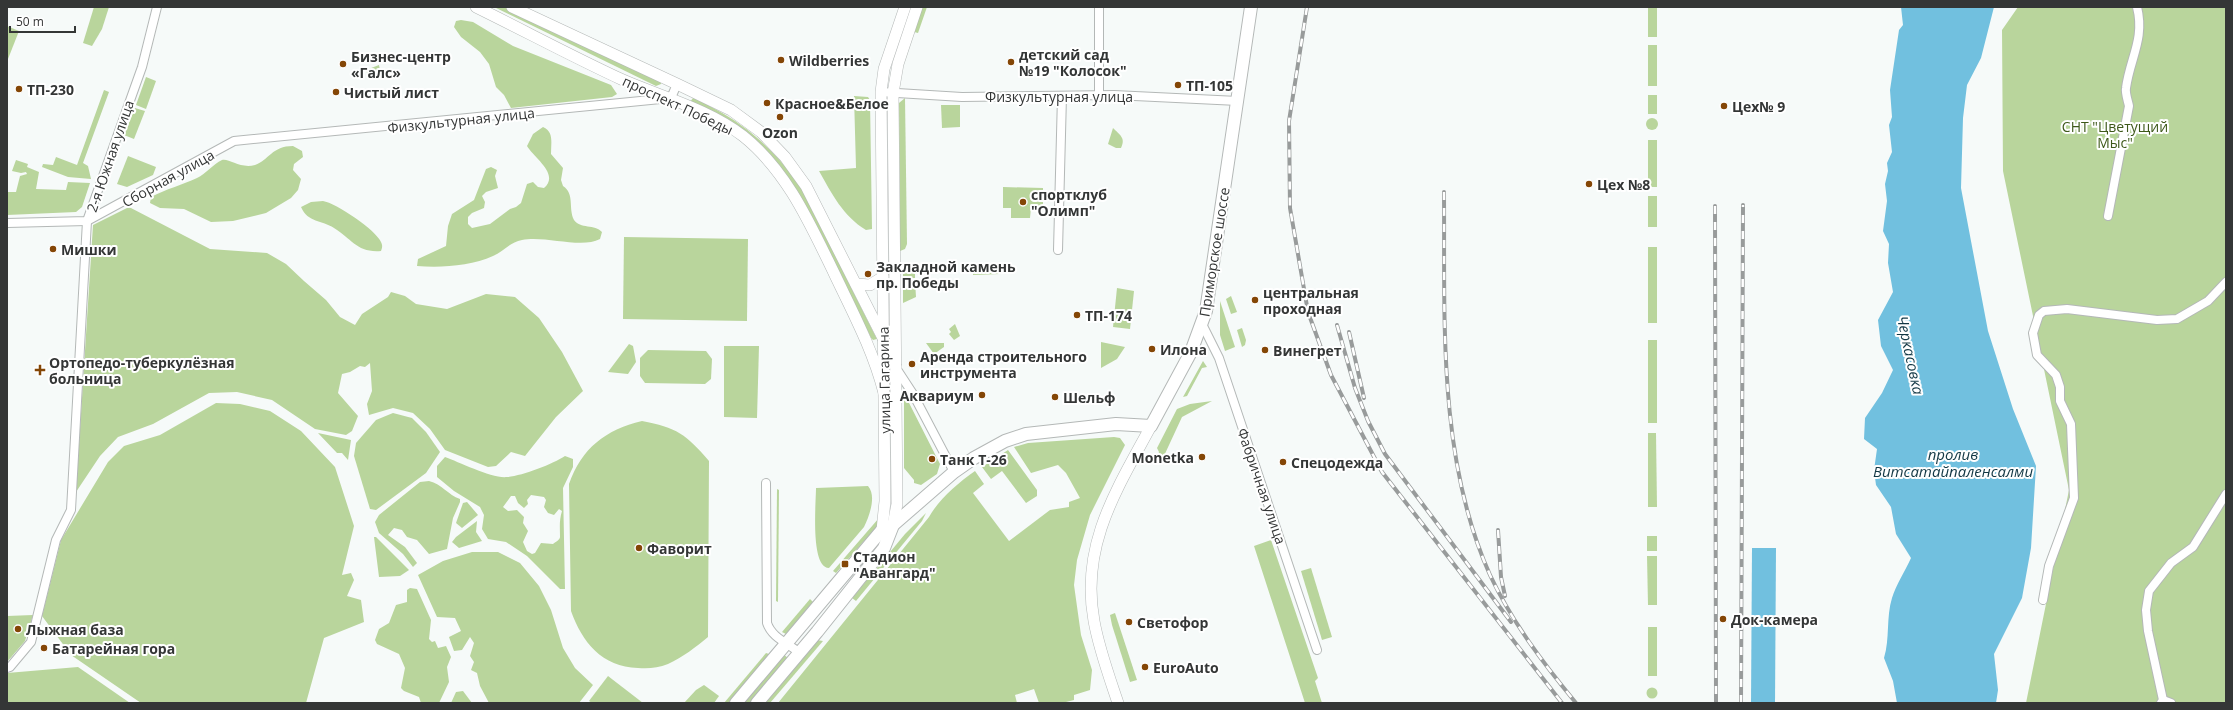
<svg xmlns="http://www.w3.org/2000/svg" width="2233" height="710" font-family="'Open Sans',sans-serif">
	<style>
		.green { fill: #b9d59c; fill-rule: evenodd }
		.water { fill: #71c0df }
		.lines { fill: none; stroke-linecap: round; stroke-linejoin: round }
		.street-casing { stroke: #b4b8b7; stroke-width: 10 }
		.secondary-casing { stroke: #b4b8b7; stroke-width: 12 }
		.primary-casing { stroke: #b4b8b7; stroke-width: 14 }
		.street { stroke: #fff; stroke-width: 8 }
		.secondary { stroke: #fff; stroke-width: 11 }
		.primary { stroke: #fff; stroke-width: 12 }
		.rail-casing { stroke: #989b9b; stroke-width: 4 }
		.rail { stroke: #fff; stroke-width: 2.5; stroke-dasharray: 8; stroke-linecap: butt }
		.poi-dot { fill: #844606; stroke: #fff; stroke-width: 1.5 }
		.labels { text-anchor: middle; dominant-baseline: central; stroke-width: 4; stroke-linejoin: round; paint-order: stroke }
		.poi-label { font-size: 14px; font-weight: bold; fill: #343636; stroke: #fff; text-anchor: start }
		.street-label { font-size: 14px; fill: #343636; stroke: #fff }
		.park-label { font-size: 14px; fill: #3e591a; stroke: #fff }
		.water-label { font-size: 15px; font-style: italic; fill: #133845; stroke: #fff }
	</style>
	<rect width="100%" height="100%" fill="#f6faf9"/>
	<g class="green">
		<path d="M94,7H109L102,29L92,46L83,43Z"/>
		<path d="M494,7H507L661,82V84L656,86Z"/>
		<path d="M922,7H927L918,33L914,32Z"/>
		<rect x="1648" y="7" width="9" height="30"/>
		<path d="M2018,7H2226V703H2026L2069,490L2003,171L2002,30Z"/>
		<path d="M461,20L473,22L513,46L611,85L617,94L612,97L511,108L504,95L496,87L489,64L480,52L461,37L454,27L456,21Z"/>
		<path d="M7,26L19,31L8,59L7,58Z"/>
		<rect x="1648" y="45" width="9" height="41"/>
		<path d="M379,65L381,76L369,78L366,70Z"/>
		<path d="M146,77L156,81L146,109L136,105Z"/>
		<path d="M104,90L109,92L83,163L88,166L91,179L68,177L42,167L43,164L53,165L56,157L77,165Z"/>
		<rect x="1648" y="95" width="9" height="19"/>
		<path d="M854,96L868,97L870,100L872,229L866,230C843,216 832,194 819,171L856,168Z"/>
		<path d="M693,98C700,100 708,105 715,109C749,127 774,151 798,182L877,339L873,340L871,338L809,214L783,172L690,102Z"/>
		<path d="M905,98L907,244L905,249L900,251L899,103Z"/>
		<path d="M941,105H960V127L942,128Z"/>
		<path d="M135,108L145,111L134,139L124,135Z"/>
		<circle cx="1652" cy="124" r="6"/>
		<path d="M543,127C554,132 551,142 551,154L563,168L561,180L563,186C575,194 568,208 574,220C580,229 595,224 602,232L600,239C581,249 544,235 522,240C510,242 503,252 493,256C471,266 441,268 417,266L418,259L446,246L448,226L452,214L474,200L486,169L491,167L497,170L495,176L498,188L486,192L482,196L485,202L484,208L472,213L468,217V224L472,228L490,224L510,209L516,207L521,203L527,184L533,182L538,187L544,188C560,174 534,158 527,146L533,134Z"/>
		<path d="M1113,128C1120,135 1126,138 1121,148H1116L1108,144Z"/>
		<rect x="1648" y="140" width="9" height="47"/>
		<path d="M293,146L302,151L303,157L294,164L293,170L301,179L298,190L291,198L266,213L233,221L211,222L184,209L160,208L150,203L151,197C166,189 182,185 197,178C206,174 213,164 222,160C229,158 240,169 255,165C269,160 272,146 293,146Z"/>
		<path d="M128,156L156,167L153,175L127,187L117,184Z"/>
		<path d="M16,160L28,164L27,167L39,172L36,189L66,190L68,182L90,183L82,207L76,212L7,215V192H16L20,176L27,174L26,172L21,173L12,171Z"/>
		<path d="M1003,187L1043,188V207H1031L1030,218H1011V208H1003Z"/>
		<rect x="1648" y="196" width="9" height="31"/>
		<path d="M323,201C336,203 376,230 381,242C383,246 382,248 381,251C357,253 352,239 334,228C322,220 308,223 301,207L311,202Z"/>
		<path d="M129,207L210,249L267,253L286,264L304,281L326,300L340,317L355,325L362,314L388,297L391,292L405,296L416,304L447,309L486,294L515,297L539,318L562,352L583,391L556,417L525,456L511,452L496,466L488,467L445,450L430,429L413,413L393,408L369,415L367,404L372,391L370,363L365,367L360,366L350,372L342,374L338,393L358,416L352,431L346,435L315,429L272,400L237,392L209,393L153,424L118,437L100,456L76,492L93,225Z"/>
		<path d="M624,237L748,239L747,321L623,319Z"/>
		<rect x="1648" y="247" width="9" height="76"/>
		<rect x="903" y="265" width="12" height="13"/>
		<path d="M1000,267V274L973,275V268Z"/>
		<path d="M915,281L916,297L903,303V282Z"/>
		<path d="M1117,288L1134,291L1130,329L1113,327Z"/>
		<path d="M1231,296L1237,312L1231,314L1226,299Z"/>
		<path d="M1220,301L1235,347L1225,351L1220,335Z"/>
		<path d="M955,324L960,336L954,340L949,334L951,332L949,329Z"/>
		<path d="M1242,328L1246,340L1245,345L1242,347L1237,330Z"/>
		<rect x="1648" y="340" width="9" height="83"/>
		<path d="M1101,342L1125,347L1117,359L1101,368Z"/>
		<path d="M926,343H944V347L934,354Z"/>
		<path d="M629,344L633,346L636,362L628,374L608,372Z"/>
		<path d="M724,346H759L757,418L724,417Z"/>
		<path d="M648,350L706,351L712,359L711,379L705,384L645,383L640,376V358Z"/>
		<path d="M1203,361L1207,367L1202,368L1187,396L1183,397Z"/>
		<path d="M906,397L940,464L937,474L921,485L914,483V480L904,468V399Z"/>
		<path d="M1212,401L1182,417L1163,458L1155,464L1159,452L1157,448L1177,409L1190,404Z"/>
		<path d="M216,403L240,404L270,411L301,431L335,467L354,526L342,575L351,573L354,580L347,596L361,600L364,622L324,638L306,703H141L71,655L42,616L61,540L108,462L124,446L160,435Z"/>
		<path d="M393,413L412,418L426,432L440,452L426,473L376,510L370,509L354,456L356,443L376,420Z"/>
		<path d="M642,421C676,427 687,435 709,461L708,637C696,647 683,657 668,664C658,668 648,669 638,668C602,667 582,642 571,611L569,484C582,448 605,430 642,421Z"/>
		<path d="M318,433L351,440L348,460L342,453H337Z"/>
		<path d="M1648,433H1656L1657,507H1648Z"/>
		<path d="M1114,437L1120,438L1125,445L1090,515L1077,560L1074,585L1081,635L1092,670L1090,690L1074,695V700L1062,703H1039L1034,689L1015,695L1017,703H778L929,517C939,499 958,483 975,471L984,484L973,493L1009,541L1050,510L1069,507V502L1080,498L1066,473L1058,465L1031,473L1014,447L1028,443Z"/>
		<path d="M1008,450L1037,490V496L1026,503L1002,471L991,479L982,467Z"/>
		<path d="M565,456L573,459V467L563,488L565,589H560L527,556L506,542L488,539L482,529L484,515L480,507L454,491L437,477V466L445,457C459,462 493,479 507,477C522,476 553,464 565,456ZM531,495L544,497L546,500L544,507L548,513L554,515L559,509L562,511C559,521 560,527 560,537C560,540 555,542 553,544L541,543L535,553L532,554L527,551L523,542L528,531L523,523L524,517L517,510L508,511L503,507L511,496H515L518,503L524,508L528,504L527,500Z"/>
		<path d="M429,481C442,484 448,495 460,499V502L453,518L447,549L429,554L417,540L407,537L402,530L394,528L388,535L405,547L417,563L413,567L403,554L379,533L375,522L379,515L420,482Z"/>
		<path d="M868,486C877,496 869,517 864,527L829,568C810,568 816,502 816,488Z"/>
		<path d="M777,489L779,490L778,602L776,601Z"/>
		<path d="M467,502L478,515L462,528L456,523L463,503Z"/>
		<path d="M926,513L922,521L856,601L852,598L905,534Z"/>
		<path d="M879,518V527L864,541L836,573L833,571Z"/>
		<path d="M477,521L476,532L482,541L459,548L452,542L456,537Z"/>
		<rect x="1647" y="536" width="10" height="15"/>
		<path d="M374,537H376L409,570L400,576L379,577Z"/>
		<path d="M1271,540L1318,678L1315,681L1322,703H1305L1254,546Z"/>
		<path d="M472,552H498L520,563L539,586L551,610L563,648L575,668L593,685L579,703H489L480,686L477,673L471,670L474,662L470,656L474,643L470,637L462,650L454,651L449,637L461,631L455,618L437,617L418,575L443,561Z"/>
		<path d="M1647,556H1657V605H1648Z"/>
		<path d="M1311,568L1332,637L1322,640L1301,571Z"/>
		<path d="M410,588L417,589L431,620L429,639L432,642L435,641L438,648L446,646L451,657L447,667L449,682L439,703H421L419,697L404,691L401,688L405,668L399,654L377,644L375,640L379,629L389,623L396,605L407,602V590Z"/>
		<path d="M810,599L813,602L786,634L782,632Z"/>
		<path d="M1115,613L1137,680L1130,682L1112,625L1110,615Z"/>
		<path d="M33,615L25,641L7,662V616Z"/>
		<rect x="1648" y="627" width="9" height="49"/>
		<path d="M817,640L823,641L770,703H764Z"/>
		<path d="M766,653L772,655L731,703H724Z"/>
		<path d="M783,654L788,658L750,703H741Z"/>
		<path d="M78,667L130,703H7V673Z"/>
		<path d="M608,676L643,703H592L589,701Z"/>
		<path d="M704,685L719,696L714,703H684L696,690Z"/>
		<circle cx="1652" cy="693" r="5.5"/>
		<path d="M463,691L472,703H451L456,692Z"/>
	</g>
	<g class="water">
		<path d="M1901,7H1994L1981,58L1967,85L1963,118L1961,188L1988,331L2013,409L2036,466L2031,548L2022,598L1994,654L1998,690L1996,703H1897L1893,681L1884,658C1890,639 1886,617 1892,598C1896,585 1905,571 1911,558L1896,534L1891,507L1876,485L1874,470L1877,449L1864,439L1865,418L1882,393L1893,370L1881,346L1878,320L1893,292L1888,263L1889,244L1883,231L1887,201L1885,184L1888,171L1887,163L1892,152L1889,125L1892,117L1890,90L1899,30L1903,25Z"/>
		<path d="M1752,548H1776L1775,703H1751Z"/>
	</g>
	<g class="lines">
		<g class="street-casing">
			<g id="street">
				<path d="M1099,7V95"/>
				<path d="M881,92L962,97L1114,95L1238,101"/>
				<path d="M2108,216L2129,106C2128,101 2125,93 2126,88C2130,58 2145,39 2137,7"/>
				<path d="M7,223L87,221L234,141L671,98L677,84"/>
				<path d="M1058,250L1062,96"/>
				<path d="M1202,324L1219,358L1317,650"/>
				<path d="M896,368L913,394L954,472"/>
				<path d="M766,483L767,623C772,638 788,643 800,653"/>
				<path d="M2043,600L2049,566L2074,498L2071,424L2060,401V387L2056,375L2037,355L2033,333L2039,315L2044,311L2067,309L2157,320L2177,319L2208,301L2226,282"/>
				<path d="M7,668L10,667L31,642L56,540L71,510L87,221L142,67L157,7"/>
				<path d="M2163,700L2171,703"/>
				<path d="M2161,703L2163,700L2148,631L2146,610L2149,591L2171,563L2193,547L2226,494"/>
			</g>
		</g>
		<g class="secondary-casing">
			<g id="secondary">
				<path d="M476,7C525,31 573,57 623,80C662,97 708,109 743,136C787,171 810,224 834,273C853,313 873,350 884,393"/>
				<path d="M512,7L677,84L731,110L761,132L785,157L806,186L883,338L896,367"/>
				<path d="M856,284L870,285L883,277"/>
				<path d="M893,525L897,504L893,93L898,64L917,7"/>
				<path d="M882,530L885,501L881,92L884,69L905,7"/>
				<path d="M1118,703C1109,676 1099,649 1094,621C1080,545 1117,489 1151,426"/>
			</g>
		</g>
		<g class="primary-casing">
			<g id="primary">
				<path d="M736,703L882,530L893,525L954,472L974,458L1005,441L1026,434L1116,424L1151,426L1191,352L1206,311L1251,7"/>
				<path d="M757,703L817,632L884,548L893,525"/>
			</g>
		</g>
		<use href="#street" class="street"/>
		<use href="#secondary" class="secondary"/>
		<use href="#primary" class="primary"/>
		<g class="rail-casing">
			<g id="rail">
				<path d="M1307,7L1289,121L1290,208L1308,312L1331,375L1382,472L1562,703"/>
				<path d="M1444,192C1445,318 1437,457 1490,575C1512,622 1543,663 1576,703"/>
				<path d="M1715,206L1716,703"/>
				<path d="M1337,325L1355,388L1368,421L1385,454L1511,622"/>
				<path d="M1349,332L1364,398"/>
				<path d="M1498,530L1501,577L1505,596"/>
				<path d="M1741,703L1743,205"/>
			</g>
		</g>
		<use href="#rail" class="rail"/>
	</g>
	<g class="poi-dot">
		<circle cx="781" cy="60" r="4"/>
		<circle cx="1011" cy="62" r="4"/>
		<circle cx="343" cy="64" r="4"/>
		<circle cx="1178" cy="85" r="4"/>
		<circle cx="19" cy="89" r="4"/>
		<circle cx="336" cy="92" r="4"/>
		<circle cx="767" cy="103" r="4"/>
		<circle cx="1724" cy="106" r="4"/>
		<circle cx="780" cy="117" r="4"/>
		<circle cx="1589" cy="184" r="4"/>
		<circle cx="1023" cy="202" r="4"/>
		<circle cx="53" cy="249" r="4"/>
		<circle cx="868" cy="274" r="4"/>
		<circle cx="1255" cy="300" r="4"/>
		<circle cx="1077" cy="315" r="4"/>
		<circle cx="1152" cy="349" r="4"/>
		<circle cx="1265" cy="350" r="4"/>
		<circle cx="912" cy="364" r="4"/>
		<path d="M38 364h4v4h4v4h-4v4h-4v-4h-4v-4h4z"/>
		<circle cx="982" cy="395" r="4"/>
		<circle cx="1055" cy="397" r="4"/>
		<circle cx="1202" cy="457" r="4"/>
		<circle cx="932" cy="459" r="4"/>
		<circle cx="1283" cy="462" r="4"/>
		<circle cx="639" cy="548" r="4"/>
		<rect x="841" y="560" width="8" height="8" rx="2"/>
		<circle cx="1723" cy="619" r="4"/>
		<circle cx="1129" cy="622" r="4"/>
		<circle cx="18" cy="629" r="4"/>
		<circle cx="44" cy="648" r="4"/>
		<circle cx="1145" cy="667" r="4"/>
	</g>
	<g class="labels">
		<g class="poi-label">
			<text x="1019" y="54">детский сад<tspan x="1019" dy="16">№19 "Колосок"</tspan></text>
			<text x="351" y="56">Бизнес-центр<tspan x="351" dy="16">«Галс»</tspan></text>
			<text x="789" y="60">Wildberries</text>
			<text x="1186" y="85">ТП-105</text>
			<text x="27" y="89">ТП-230</text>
			<text x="344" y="92">Чистый лист</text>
			<text x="775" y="103">Красное&amp;Белое</text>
			<text x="1732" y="106">Цех№ 9</text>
			<text x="780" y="132" text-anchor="middle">Ozon</text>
			<text x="1597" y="184">Цех №8</text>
			<text x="1031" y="194">спортклуб<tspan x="1031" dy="16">"Олимп"</tspan></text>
			<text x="61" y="249">Мишки</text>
			<text x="876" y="266">Закладной камень<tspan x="876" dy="16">пр. Победы</tspan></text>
			<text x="1263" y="292">центральная<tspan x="1263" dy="16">проходная</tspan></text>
			<text x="1085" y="315">ТП-174</text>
			<text x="1160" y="349">Илона</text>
			<text x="1273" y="350">Винегрет</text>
			<text x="920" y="356">Аренда строительного<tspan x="920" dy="16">инструмента</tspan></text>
			<text x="49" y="362">Ортопедо-туберкулёзная<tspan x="49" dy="16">больница</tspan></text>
			<text x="974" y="395" text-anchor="end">Аквариум</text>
			<text x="1063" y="397">Шельф</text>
			<text x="1194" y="457" text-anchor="end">Monetka</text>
			<text x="940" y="459">Танк Т-26</text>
			<text x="1291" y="462">Спецодежда</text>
			<text x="647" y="548">Фаворит</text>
			<text x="853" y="556">Стадион<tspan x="853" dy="16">"Авангард"</tspan></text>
			<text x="1731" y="619">Док-камера</text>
			<text x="1137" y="622">Светофор</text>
			<text x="26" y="629">Лыжная база</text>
			<text x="52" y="648">Батарейная гора</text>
			<text x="1153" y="667">EuroAuto</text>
		</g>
		<g class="street-label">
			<text x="1059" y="96">Физкультурная улица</text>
			<text transform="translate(678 105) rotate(25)">проспект Победы</text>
			<text transform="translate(461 120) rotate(-6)">Физкультурная улица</text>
			<text transform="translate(110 156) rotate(-71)">2-я Южная улица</text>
			<text transform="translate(168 178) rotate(-29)">Сборная улица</text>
			<text transform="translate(1214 252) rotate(-81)">Приморское шоссе</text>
			<text transform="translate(884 380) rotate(-91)">улица Гагарина</text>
			<text transform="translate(1262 486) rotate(71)">Фабричная улица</text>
		</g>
		<g class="park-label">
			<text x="2115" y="126">СНТ "Цветущий<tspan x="2115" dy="16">Мыс"</tspan></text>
		</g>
		<g class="water-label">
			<text transform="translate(1911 355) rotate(78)">Черкасовка</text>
			<text x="1953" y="454">пролив<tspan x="1953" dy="17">Витсатайпаленсалми</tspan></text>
		</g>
	</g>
	<rect width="2233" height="710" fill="none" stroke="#343636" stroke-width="16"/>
	<path d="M10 26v6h65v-6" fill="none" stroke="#343636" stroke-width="2"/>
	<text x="16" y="26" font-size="12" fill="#343636" stroke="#ffffff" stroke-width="3" paint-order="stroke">50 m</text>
</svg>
